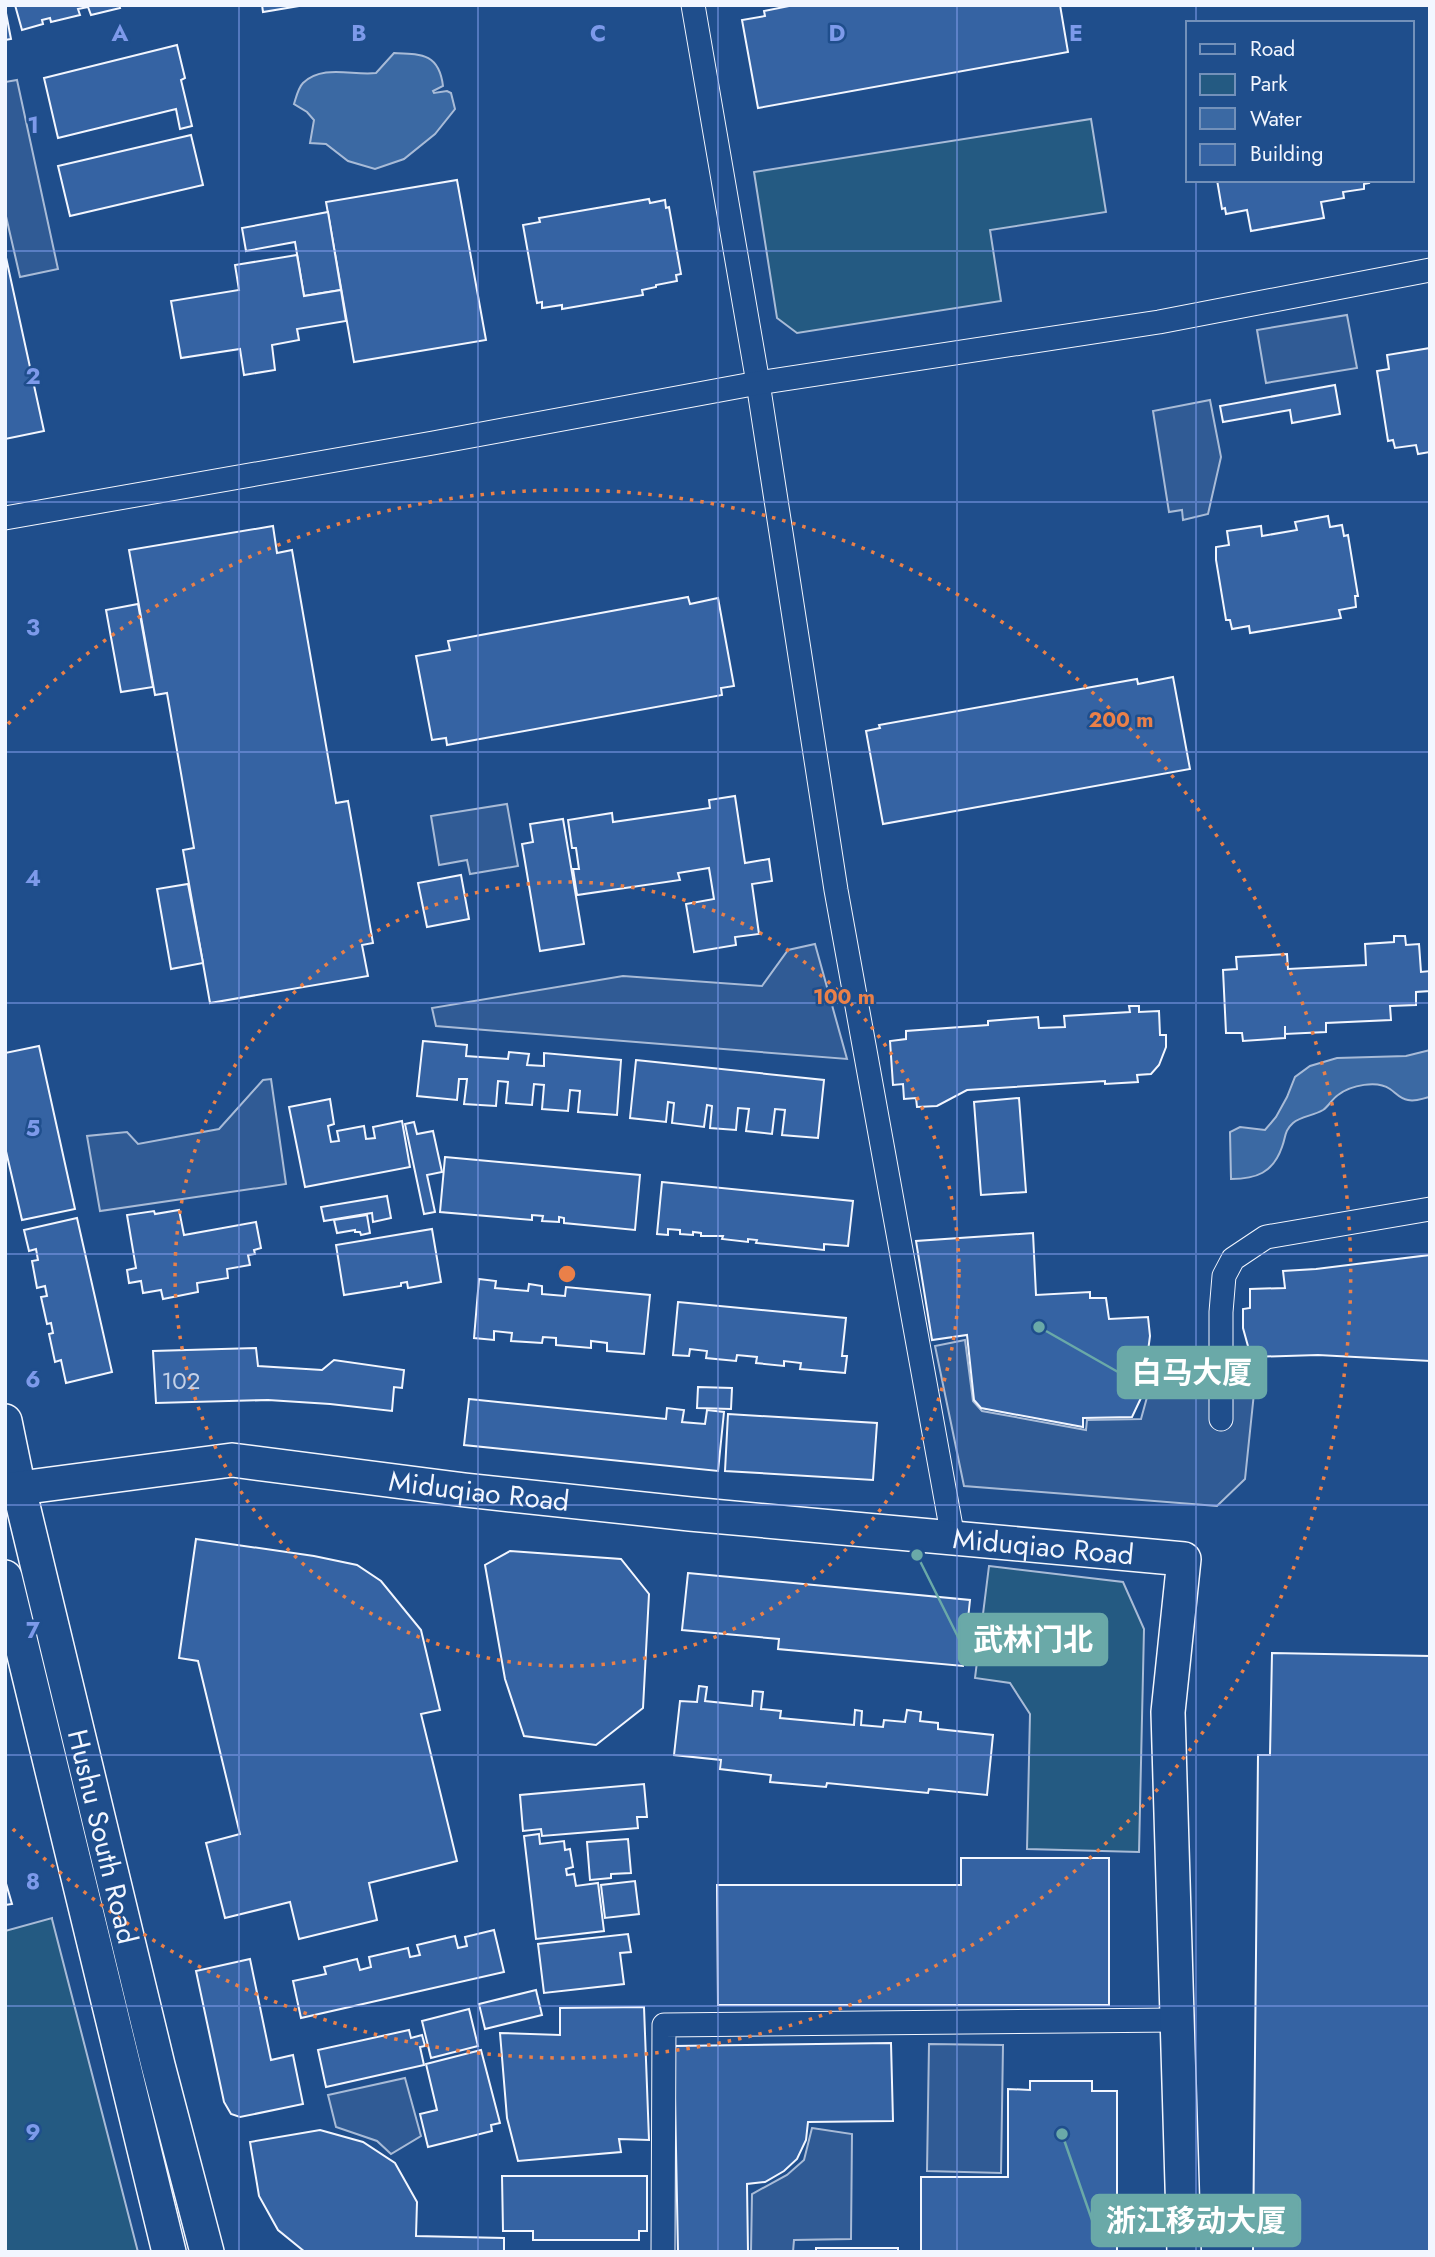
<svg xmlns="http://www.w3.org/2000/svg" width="1435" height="2257" font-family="Jost,'Noto Sans SC',sans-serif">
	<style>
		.green { fill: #245a82; stroke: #a8bbd7; stroke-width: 2 }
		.parking { fill: #305b95; stroke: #a8bbd7; stroke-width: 2 }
		.water { fill: #3b69a3; stroke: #a8bbd7; stroke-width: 2 }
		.building { fill: #3563a3; stroke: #f2f6ff; stroke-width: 2 }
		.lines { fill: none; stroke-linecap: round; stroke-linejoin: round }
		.street-casing { stroke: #f2f6ff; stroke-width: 25 }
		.secondary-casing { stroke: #f2f6ff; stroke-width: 36 }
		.street { stroke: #1f4e8c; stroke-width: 23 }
		.secondary { stroke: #1f4e8c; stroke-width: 33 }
		.grid { fill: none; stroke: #7d9aea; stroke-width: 2; stroke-opacity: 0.55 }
		.ring { fill: none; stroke: #ea8049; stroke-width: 3.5; stroke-dasharray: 3.5 7 }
		.labels { text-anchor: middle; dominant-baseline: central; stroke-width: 5; stroke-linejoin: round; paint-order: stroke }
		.number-label { font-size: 24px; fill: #c3d1e8 }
		.street-label { font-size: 28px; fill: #f2f6ff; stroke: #1f4e8c }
		.grid-label { font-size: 23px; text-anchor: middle; font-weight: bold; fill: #7d9aea; stroke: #1f4e8c; stroke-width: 5; stroke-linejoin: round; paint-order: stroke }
		.centre { fill: #ea8049; stroke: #1f4e8c; stroke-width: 3.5 }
		.ring-label { font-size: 21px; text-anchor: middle; font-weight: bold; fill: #ea8049; stroke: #1f4e8c; stroke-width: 5; stroke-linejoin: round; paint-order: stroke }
		.leader { fill: none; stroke: #6aa9a8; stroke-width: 2.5 }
		.callout-dot { fill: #6aa9a8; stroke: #1f4e8c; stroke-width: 2.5 }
		.callout { fill: #6aa9a8; stroke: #6aa9a8; stroke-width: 2.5 }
		.callout-label { font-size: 30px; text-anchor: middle; font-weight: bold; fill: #fff }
	</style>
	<rect width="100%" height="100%" fill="#1f4e8c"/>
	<g class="green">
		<path d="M1091,119L1106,212L990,230L1001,301L797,333L777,318L754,172Z"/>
		<path d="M989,1566L1123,1582L1144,1629L1139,1852L1027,1849L1030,1714L1010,1683L975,1678Z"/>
		<path d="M52,1918V1919L138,2252H5V1931Z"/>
	</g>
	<g class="parking">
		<path d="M17,80L58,269L20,277L5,212V82Z"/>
		<path d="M1347,315L1357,368L1266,383L1257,330Z"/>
		<path d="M1210,400L1221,457L1208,514L1183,520L1182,510L1169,512L1153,411Z"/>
		<path d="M507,804L518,866L470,874L467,860L439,865L431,816Z"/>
		<path d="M815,944L847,1059L436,1026L432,1008L623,976L762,986L788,950Z"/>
		<path d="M271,1079L286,1184L100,1211L87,1136L127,1132L138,1144L219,1129L263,1080Z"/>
		<path d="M965,1340L973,1401L982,1411L1086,1430L1087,1420L1141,1419L1149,1390L1254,1393L1245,1479L1217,1506L964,1486L935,1346Z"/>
		<path d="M929,2044L1003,2045L1001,2173L927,2171Z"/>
		<path d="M405,2078L421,2136L391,2154L377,2141L336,2127L328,2095Z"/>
		<path d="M812,2128L852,2134L851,2239L794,2240L793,2252H751L752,2194L787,2175L804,2160Z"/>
	</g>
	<g class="water">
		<path d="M394,53C421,54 439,53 443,86L433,91L434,93L447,91L451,93L455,109L435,134L404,159L375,169L348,161L326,144L310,143L314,120L307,112L294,104C296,98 298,88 303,83C323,64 353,76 376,73Z"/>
		<path d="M1430,1050V1097C1423,1098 1416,1102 1408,1100C1400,1099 1396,1093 1390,1089C1377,1080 1351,1085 1338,1095C1332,1099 1329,1106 1323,1110C1313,1116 1301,1116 1293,1123C1284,1131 1286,1137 1282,1147C1273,1173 1256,1179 1231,1179L1230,1132L1240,1127L1265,1130L1276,1117L1287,1097L1295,1077L1310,1066L1337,1058L1406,1056Z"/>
	</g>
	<g class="building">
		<path d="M15,5H119L120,8L91,15L88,7L78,9L80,15L51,22L50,18L42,20L43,24L22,30Z"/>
		<path d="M262,5H305L263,12Z"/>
		<path d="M794,5H1060L1068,52L758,108L742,20L765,16L764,11Z"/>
		<path d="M5,8L11,39L5,40Z"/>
		<path d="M177,45L185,78L181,80L192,126L180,129L176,109L58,138L44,78Z"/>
		<path d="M191,135L203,185L70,216L58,166Z"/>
		<path d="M457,180L486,340L354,362L326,202Z"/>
		<path d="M1217,180H1368L1369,183L1364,184V189L1343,192L1344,198L1321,202L1324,218L1251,231L1247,210L1226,214L1225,208L1222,209Z"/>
		<path d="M649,199L650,203L665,200L666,208L669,207L681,274L676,275L677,281L656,285V287L642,290L643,295L562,309V305L542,308V302L537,303L523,225L540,222L539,218Z"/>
		<path d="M328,212L341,290L304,296L295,242L246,251L242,228Z"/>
		<path d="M5,253L44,431L5,439Z"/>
		<path d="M297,255L304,296L341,290L346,321L297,329L299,340L272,345L275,370L244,375L240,349L181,358L171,301L239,290L235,265Z"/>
		<path d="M1430,348V452L1418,454L1416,445L1395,448L1393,440L1388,441L1377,371L1389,369L1387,355Z"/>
		<path d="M1335,385L1340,414L1292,423L1290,410L1223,422L1220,406Z"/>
		<path d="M1328,516L1330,527L1342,525L1344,536L1348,535L1358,596H1355L1356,607L1339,610L1341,618L1250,633L1249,626L1232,629L1230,620H1226L1216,560V547L1229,545L1227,531L1261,526L1262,536L1297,530L1295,522Z"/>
		<path d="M273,526L277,553L292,550L336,803L348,801L373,943L362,945L368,976L210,1003L183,850L194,848L167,693L155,695L129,550Z"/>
		<path d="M688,597L690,604L718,598L734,686L721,688L722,695L447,745L446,738L432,740L416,656L450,650L448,641Z"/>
		<path d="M138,604L153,687L121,692L106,610Z"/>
		<path d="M1173,677L1190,769L883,824L866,731L880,728L879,725L1137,679L1138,684Z"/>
		<path d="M735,796L745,863L769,859L772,881L752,884L759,934L735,937L736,945L694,952L686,904L714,899L709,868L678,873L680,880L577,895L573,869H579L576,848H572L568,820L612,813L613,822L710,808L709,800Z"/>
		<path d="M563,819L584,944L540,951L522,844L533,842L530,824Z"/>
		<path d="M461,875L469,919L427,927L418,883Z"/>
		<path d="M188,884L203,963L171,969L157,889Z"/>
		<path d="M1394,936H1405L1406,945L1419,944L1421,972L1430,971V991L1416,992V1005L1390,1006L1391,1020L1326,1023V1032L1285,1034V1026V1038L1243,1041L1242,1033H1226L1223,970L1237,969L1236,957L1287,954L1288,969L1366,965L1365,944L1394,942Z"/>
		<path d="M1129,1006H1139V1012L1159,1011L1160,1035H1166V1047L1159,1065L1151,1074L1137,1075L1138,1082L1105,1084V1081L967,1090L937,1106L917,1107L916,1098L904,1099L903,1084L893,1085L890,1041L906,1039V1031L988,1025V1021L1038,1017L1039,1028L1065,1027L1064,1016L1130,1012Z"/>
		<path d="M423,1041L467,1045L466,1056L508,1059L509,1052L529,1054L527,1065L544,1066V1053L621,1060L617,1115L578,1112L580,1091L570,1090L568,1111L542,1109L544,1085L534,1084L532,1105L506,1103L508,1082L498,1081L496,1106L464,1104L467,1079H459L457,1100L417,1096Z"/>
		<path d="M39,1046L75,1209L22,1220L5,1147V1053Z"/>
		<path d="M636,1060L824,1080L818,1138L782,1135L785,1110L775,1109L772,1134L746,1131L749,1109L738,1108L736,1130L710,1128L712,1106L707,1105L704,1127L672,1123L674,1103L668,1102L666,1122L630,1118Z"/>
		<path d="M1019,1098L1026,1192L981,1195L974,1102Z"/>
		<path d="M330,1099L334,1124L328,1126L331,1142L339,1141L337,1131L364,1126L366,1139L375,1138L373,1127L402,1121L410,1167L305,1187L289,1107Z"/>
		<path d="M414,1122L417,1134L433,1131L442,1172L427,1175L435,1212L424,1214L405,1124Z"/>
		<path d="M445,1157L640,1175L635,1230L564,1223V1218L559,1217V1222L542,1221L543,1216L532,1215V1220L440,1212Z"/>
		<path d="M662,1182L853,1201L848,1246L824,1244V1250L756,1243L757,1240L748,1239V1242L722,1239L723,1236H701V1233L693,1232V1235L680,1234V1230L668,1229V1235L657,1234Z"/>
		<path d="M387,1196L391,1218L373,1222L372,1213L324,1221L321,1207Z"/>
		<path d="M179,1210L184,1235L256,1222L261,1248L254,1250L255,1254L248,1255L250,1265L227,1269L228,1278L197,1283L198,1292L163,1299L161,1290L143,1293L141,1281L129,1283L127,1270L136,1268L127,1215L154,1211L155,1214Z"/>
		<path d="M367,1215L370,1233L361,1235L360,1232H355V1230L337,1233L334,1220Z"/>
		<path d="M77,1218L112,1372L66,1383L61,1360L55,1362L49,1334L53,1333L51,1323L47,1324L41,1297L47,1296L45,1286L37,1288L32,1261L38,1260L36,1249L29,1251L24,1230Z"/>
		<path d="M432,1229L441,1282L408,1288L407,1282L401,1283V1286L344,1295L336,1245Z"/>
		<path d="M1033,1233L1036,1295L1090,1292V1298H1106L1109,1319L1148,1317L1150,1336L1145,1374L1139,1375L1141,1398L1132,1417L1083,1418V1427L981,1408L974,1400L967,1335L932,1340L916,1241Z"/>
		<path d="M1430,1255V1361L1318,1355L1251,1357L1243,1328V1309L1250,1308V1289L1285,1288L1283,1271L1316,1269Z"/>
		<path d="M479,1279L496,1281L495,1288L528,1291L529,1284L542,1286V1294L565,1296L566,1287L650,1295L644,1354L607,1351V1343L591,1341V1348L556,1345V1338L543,1337L542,1343L511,1341L512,1333L494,1331V1340L474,1338Z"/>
		<path d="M678,1302L846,1318L842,1356H847L845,1373L800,1369L801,1363L784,1361V1366L756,1363L757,1357L737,1355L736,1361L706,1358L707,1351L690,1349L689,1356L673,1355Z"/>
		<path d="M256,1348L258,1366L322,1370L334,1360L404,1370L402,1388L394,1387L392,1411L330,1404L268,1400L156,1403L153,1351Z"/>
		<path d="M698,1387L732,1388L731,1409L697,1408Z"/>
		<path d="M469,1399L666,1419L667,1408L684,1410L682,1422L705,1424L707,1410L724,1412L718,1471L464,1445Z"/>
		<path d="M728,1414L877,1423L873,1480L725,1471Z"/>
		<path d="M196,1539L314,1556L357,1565L381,1581L421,1630L440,1710L421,1714L457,1861L369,1883L377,1920L299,1939L290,1902L225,1918L206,1843L240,1834L198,1661L179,1658Z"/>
		<path d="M510,1551L621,1559L649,1594L643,1708L596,1745L524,1736L505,1679L485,1565Z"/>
		<path d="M688,1573L970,1600L963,1666L778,1649L779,1639L682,1630Z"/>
		<path d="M1272,1653L1430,1656V2252H1253L1258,1755H1270Z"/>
		<path d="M699,1686L707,1687L705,1701L752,1706L753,1691L763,1692L761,1709L781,1711L780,1718L854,1725L855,1710L862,1711L861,1725L883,1727L884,1720L905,1722L907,1710L921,1712L920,1721L938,1723V1729L993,1735L987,1795L929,1789L928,1793L827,1783L826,1787L770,1782L771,1775L720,1769L721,1760L674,1755L680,1701L697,1702Z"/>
		<path d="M644,1784L647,1817H637L638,1828L542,1836L541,1829L523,1831L520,1795Z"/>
		<path d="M539,1834L540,1844L564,1841L565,1850L570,1849L573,1867L566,1869L567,1875L574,1874L576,1886L598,1883L604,1931L536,1939L524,1836Z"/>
		<path d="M628,1839L631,1873L611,1874V1878L590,1880L587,1842Z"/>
		<path d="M961,1858H1109V2005H718L717,1885H961Z"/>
		<path d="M5,1880L12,1904L5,1905Z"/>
		<path d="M635,1881L639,1914L605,1918L601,1885Z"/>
		<path d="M494,1930L504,1972L301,2018L293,1981L326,1974L324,1967L357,1959L360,1970L371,1967L369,1957L408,1948L410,1957L420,1955L417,1945L455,1936L458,1948L467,1946L465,1937Z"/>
		<path d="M628,1934L631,1952L620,1953L624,1984L544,1993L538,1944Z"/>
		<path d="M250,1959L271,2060L293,2055L303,2104L240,2117L231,2114L224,2102L196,1971Z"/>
		<path d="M536,1990L542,2015L485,2029L479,2004Z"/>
		<path d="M644,2007L649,2140L619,2139L621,2152L518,2161L507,2118L500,2033L560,2035V2008Z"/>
		<path d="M469,2009L478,2046L431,2058L422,2021Z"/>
		<path d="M409,2030L411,2038L422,2035L425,2046L420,2047L424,2065L326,2087L318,2050Z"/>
		<path d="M891,2043L893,2121L808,2122L806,2140L797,2159L784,2171L765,2182L747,2184L748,2252H678L674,2046Z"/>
		<path d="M481,2050L500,2123L491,2125L492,2131L428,2147L420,2114L437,2110L426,2064Z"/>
		<path d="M1030,2081H1092V2091H1117V2252H921V2177H1008V2089L1030,2090Z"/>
		<path d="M320,2130L363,2142L395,2163L417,2202L416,2236L504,2238V2252H305L278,2230L259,2196L250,2142Z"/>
		<path d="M502,2176H647V2231H639V2240H533V2231H503Z"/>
		<rect x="816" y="2248" width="82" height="4"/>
	</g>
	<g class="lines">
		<g class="street-casing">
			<g id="street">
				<path d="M693,5L758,383L836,890L953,1538"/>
				<path d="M5,518L433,443L758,383L1159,322L1430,270"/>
				<path d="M1221,1419V1312L1224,1276L1233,1259L1266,1237L1430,1209"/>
				<path d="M663,2252L664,2025L1176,2020"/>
			</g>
		</g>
		<g class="secondary-casing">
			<g id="secondary">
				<path id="s1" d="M5,1421L19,1489L158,2065L207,2252"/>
				<path id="s2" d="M5,1490L232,1460L465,1490L690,1514L1184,1559L1168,1712L1184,2252"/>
				<path d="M5,1577L169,2252"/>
			</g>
		</g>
		<use href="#street" class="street"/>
		<use href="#secondary" class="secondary"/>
	</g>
	<path class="grid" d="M239,5V2252M478,5V2252M718,5V2252M957,5V2252M1196,5V23M1196,180V2252M5,251H1430M5,502H1430M5,752H1430M5,1003H1430M5,1254H1430M5,1505H1430M5,1755H1430M5,2006H1430"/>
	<g class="ring">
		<circle cx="567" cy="1274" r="392"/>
		<path d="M8 724A784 784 0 1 1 8 1824"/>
	</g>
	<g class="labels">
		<g class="number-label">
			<text x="181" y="1380">102</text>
		</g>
		<g class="street-label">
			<text stroke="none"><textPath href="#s2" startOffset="478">Miduqiao Road</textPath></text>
			<text stroke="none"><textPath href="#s2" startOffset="1045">Miduqiao Road</textPath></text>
			<text stroke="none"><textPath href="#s1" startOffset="427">Hushu South Road</textPath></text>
		</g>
	</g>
	<g class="grid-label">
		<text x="120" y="41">A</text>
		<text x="359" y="41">B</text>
		<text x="598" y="41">C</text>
		<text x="837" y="41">D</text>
		<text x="1076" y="41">E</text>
		<text x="33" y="133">1</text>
		<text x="33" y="384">2</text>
		<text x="33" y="635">3</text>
		<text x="33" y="886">4</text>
		<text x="33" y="1136">5</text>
		<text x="33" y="1387">6</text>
		<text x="33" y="1638">7</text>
		<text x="33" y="1889">8</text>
		<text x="33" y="2140">9</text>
	</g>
	<circle cx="567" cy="1274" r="10" class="centre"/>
	<g class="ring-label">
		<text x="1121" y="727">200 m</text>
		<text x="844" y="1004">100 m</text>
	</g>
	<path class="leader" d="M1039 1327L1118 1372M917 1555L959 1639M1062 2134L1092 2220"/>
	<g class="callout-dot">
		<circle cx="1039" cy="1327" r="7"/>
		<circle cx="917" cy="1555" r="7"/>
		<circle cx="1062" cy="2134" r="7"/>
	</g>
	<g class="callout">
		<rect x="1118" y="1347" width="148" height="51" rx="7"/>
		<rect x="959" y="1614" width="148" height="51" rx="7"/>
		<rect x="1092" y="2195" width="208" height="51" rx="7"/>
	</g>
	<g class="callout-label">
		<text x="1192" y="1383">白马大厦</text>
		<text x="1033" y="1650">武林门北</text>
		<text x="1196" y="2231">浙江移动大厦</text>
	</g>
	<rect width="1435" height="2257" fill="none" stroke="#f2f6ff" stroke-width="14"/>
	<rect x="1186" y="21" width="228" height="161" fill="#1f4e8c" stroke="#7391ba" stroke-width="2"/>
	<rect x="1200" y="44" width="35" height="10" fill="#1f4e8c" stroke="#7391ba" stroke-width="2"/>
	<text x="1250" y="56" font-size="21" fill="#f2f6ff">Road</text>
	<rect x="1200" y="74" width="35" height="21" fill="#245a82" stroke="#7391ba" stroke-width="2"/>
	<text x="1250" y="91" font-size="21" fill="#f2f6ff">Park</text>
	<rect x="1200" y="108" width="35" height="21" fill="#3b69a3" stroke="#7391ba" stroke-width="2"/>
	<text x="1250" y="126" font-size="21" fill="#f2f6ff">Water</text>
	<rect x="1200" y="144" width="35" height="21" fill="#3563a3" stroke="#7391ba" stroke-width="2"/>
	<text x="1250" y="161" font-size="21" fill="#f2f6ff">Building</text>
</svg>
